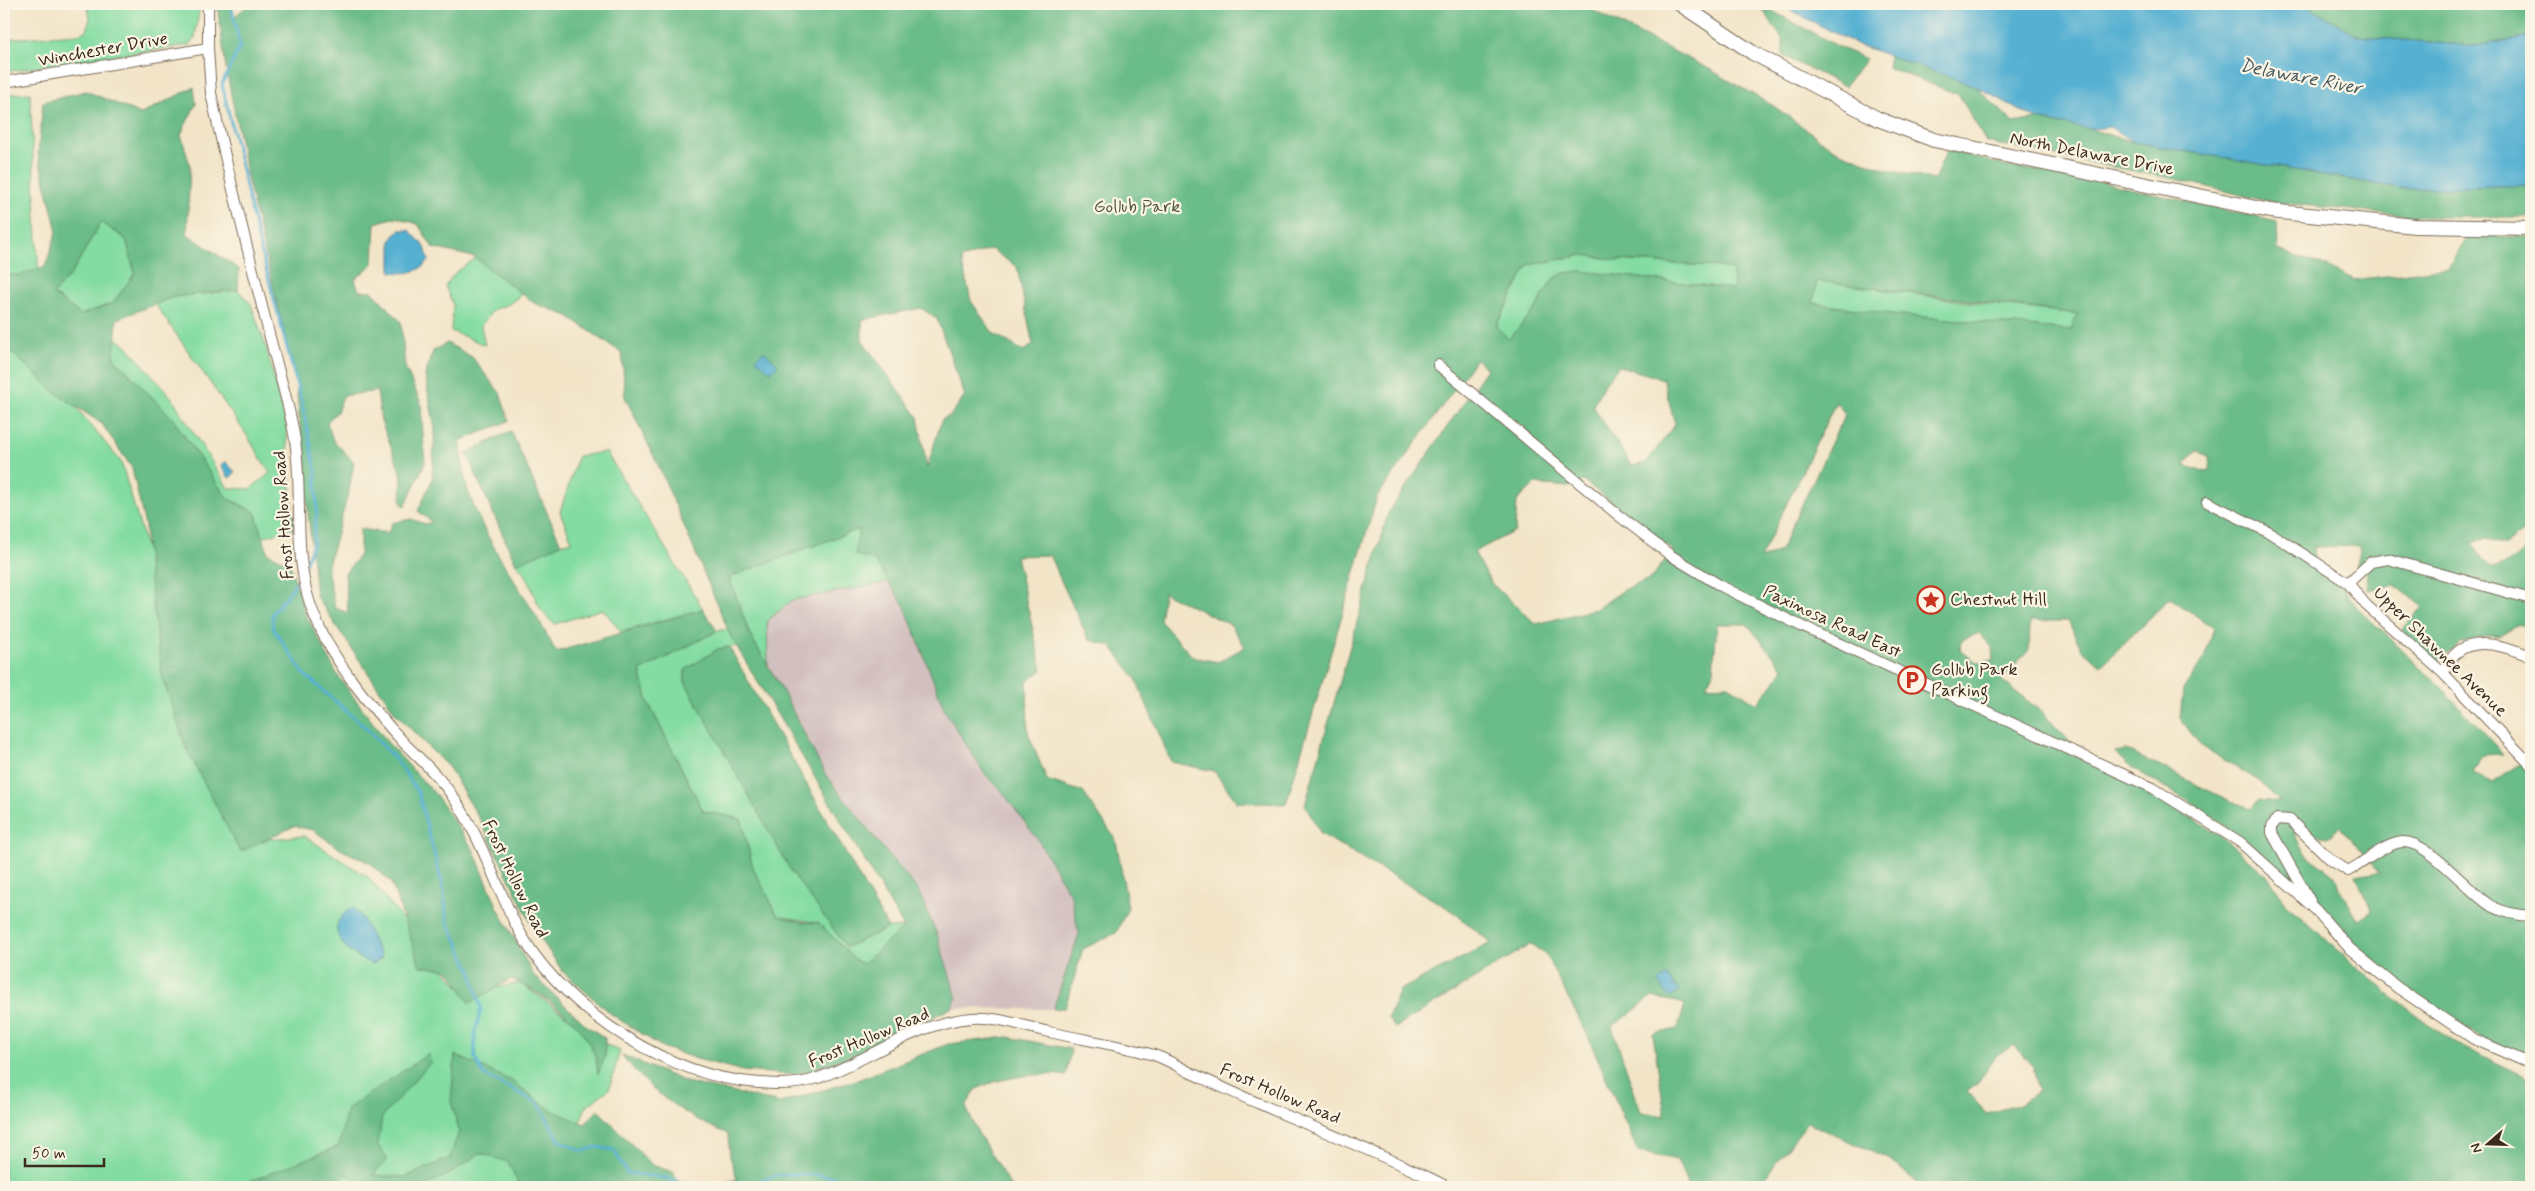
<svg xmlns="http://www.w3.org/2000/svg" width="2535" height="1191" font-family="Mynerve,sans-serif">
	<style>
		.industrial { fill: #d2bfbf }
		.green { fill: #83dca2; stroke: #5f8360 }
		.forest { fill: #6abc88; stroke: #527353; fill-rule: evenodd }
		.water { fill: #54b0d2; stroke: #486d78 }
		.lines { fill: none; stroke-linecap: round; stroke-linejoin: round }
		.stream { stroke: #54b0d2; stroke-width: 3 }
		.minor-casing { stroke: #7b6b59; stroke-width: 12 }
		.major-casing { stroke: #7b6b59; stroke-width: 16 }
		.minor { stroke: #fff; stroke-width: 10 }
		.major { stroke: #fff; stroke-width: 14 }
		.labels { text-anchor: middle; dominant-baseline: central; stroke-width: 4.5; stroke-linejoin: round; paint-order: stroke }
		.street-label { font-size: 18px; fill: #3b2a1e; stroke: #fcf5e5 }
		.park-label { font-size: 18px; fill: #4d563f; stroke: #fcf5e5 }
		.poi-label { font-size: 18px; fill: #3b2a1e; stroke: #fcf5e5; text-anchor: start }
		.water-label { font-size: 19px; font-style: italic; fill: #44595d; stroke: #fcf5e5 }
	</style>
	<rect width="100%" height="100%" fill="#fcf5e5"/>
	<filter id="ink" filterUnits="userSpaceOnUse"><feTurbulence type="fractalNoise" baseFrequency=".02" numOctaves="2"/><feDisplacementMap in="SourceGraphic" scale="10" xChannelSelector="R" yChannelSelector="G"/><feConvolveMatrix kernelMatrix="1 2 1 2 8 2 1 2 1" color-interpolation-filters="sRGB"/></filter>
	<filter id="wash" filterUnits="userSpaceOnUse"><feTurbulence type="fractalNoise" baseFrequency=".0096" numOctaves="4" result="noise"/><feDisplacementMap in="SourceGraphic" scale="20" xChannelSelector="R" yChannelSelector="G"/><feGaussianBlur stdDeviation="1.12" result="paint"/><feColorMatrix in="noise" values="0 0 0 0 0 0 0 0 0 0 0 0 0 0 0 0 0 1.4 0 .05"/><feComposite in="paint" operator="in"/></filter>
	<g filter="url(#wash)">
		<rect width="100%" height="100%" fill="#f2e4c7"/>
		<path class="industrial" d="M889,582L905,607L945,711L984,773L1001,790L1038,840L1071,896L1079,934L1053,1009L951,1008L957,998L936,932L918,890L881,846L825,774L768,666L766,621L792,600Z"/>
		<g class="green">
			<path d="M87,4H200L195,38L189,45L4,72V39L79,34L87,30L90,18Z"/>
			<path d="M30,93L43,367L121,462L148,553L255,840L304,836L368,877L465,994L520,983L607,1045L620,1051L609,1089L586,1107L552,1187H4V94Z"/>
			<path d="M101,222L126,239L135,273L113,303L81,315L53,294L71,274Z"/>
			<path d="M1584,255L1618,260L1719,267L1733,270L1734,289L1581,271L1553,279L1536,308L1487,368L1496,326L1528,265Z"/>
			<path d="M476,258L522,294L509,304L493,310L481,326L485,345L451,331L453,305L445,286L455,273Z"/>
			<path d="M1817,280L1962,301L2078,314L2071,330L1891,314L1813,303Z"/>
			<path d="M238,290L251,304L266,347L286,425L294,528L263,537L255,512L227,498L172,418L114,358L115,337L126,345L172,398L228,488L250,489L270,473L246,434L155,304L173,297Z"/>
			<path d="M606,452L703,609L621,632L603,609L555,624C531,609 536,580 516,564L561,544L572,541L560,512L578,456Z"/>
			<path d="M859,529L889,582L792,600L767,621L768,666L750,635L729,577Z"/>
			<path d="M727,629L737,646L718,649L685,670V682L846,947L888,928L904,927L863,964L854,959L819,923L778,916L753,868L741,819L703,811L648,702L640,671L717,631Z"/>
		</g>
		<g class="forest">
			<path d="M217,4H228L235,16L250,4H1580L1709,69L1775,107L1835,150L1884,169L1934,180L1947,150L2010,167L2071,175L2277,222L2278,250L2325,266L2355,280L2448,268L2468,236L2531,237V522L2526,530L2505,545L2487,538L2472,543C2477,550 2481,558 2487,563C2500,575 2523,553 2531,543V630L2520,624L2501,636L2491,635L2460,643L2438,662L2401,631L2423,607L2395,585L2367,590L2368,572L2356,568L2361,546L2314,547L2315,566L2343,586L2356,606L2448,694L2503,754L2482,755L2472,773L2493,783L2517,765L2531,760V1060L2481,1038L2381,971L2321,910L2213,816L2126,764L2116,752L2126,750L2230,801L2251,808L2258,800L2280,802L2259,781L2200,745L2180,718L2183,690L2205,656L2214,628L2170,598L2101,666L2081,648L2068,621H2030L2029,650L2001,680L2043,713L2070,742L2071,754L2138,784L2222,837L2269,877L2286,904L2388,994L2453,1042L2531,1079V1187H2075V1183H2009L1969,1187H1922L1888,1158L1807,1123L1769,1172L1761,1187H1689L1677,1160L1638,1152L1588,1036L1546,955L1531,944L1395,1028L1388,1018L1400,990L1491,943L1451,910L1321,834L1305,805L1388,513L1487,369L1476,359L1377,497L1286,804L1237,802L1214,771L1171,762L1135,677L1111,646L1089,640L1049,555L1016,556L1042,670L1027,682L1028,733L1047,780L1083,792L1116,840L1128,908L1116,933L1083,949L1065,1008L1053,1009L1079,934L1071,896L1038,840L1001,790L984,773L945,711L905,607L875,561L855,555L859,529L729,577L750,635L780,686L825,774L881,846L918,890L936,932L957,998L951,1008L865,1051L796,1075L743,1071L697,1059L662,1047L611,1014L563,972L534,929L479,818L449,768L396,714L316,596L296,382L248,181L226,68ZM396,217L418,224L433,248L474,257L534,303L568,316L622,353L625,397L660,469L731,637L904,927L863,964L854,959L819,923L803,922L778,916L753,868L741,819L703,811L648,702L640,671L717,631L703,609L556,652C529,597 488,550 468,491C463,476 463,457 460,441L509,421L500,393L472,357L447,343L433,351L425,376L435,429L432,480L418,511L432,522L425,524L411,519L392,523L388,533L360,529V555L345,573L348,613L335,608L327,568L349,491L354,462L333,440L327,422L337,412L343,396L377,391L381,421L402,476L401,503L405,506L425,463L421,403L405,367L401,322L372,291H359L355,279L373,264L375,223ZM991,249L1017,267L1033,345L1023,351L993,333L971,301L961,259ZM1584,255L1618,260L1719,267L1733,270L1734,289L1581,271L1563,273L1553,279L1536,308L1509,339L1496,326L1528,265ZM1817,281L2078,314L2071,330L1891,314L1813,303ZM921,308L937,319L965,396L950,416L942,419L927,468L918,417L862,340V320ZM1619,366L1663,379L1675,424L1646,463L1632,466L1593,406L1604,384ZM1836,402L1845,414L1780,551L1760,559ZM2197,450L2209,457L2210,469L2203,472L2184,465ZM1584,481L1673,550L1651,578L1624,590L1596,609L1536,624L1492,584L1474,552L1515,531L1517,501L1535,484L1568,487ZM1164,593L1231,625L1245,647L1218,662L1193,657L1160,621ZM1717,624H1747L1784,669L1757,704L1729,685L1706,686L1713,672ZM1979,633L1992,647L1993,660L1977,662L1960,651L1962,640ZM2340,827L2380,872L2356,876L2372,911L2359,920L2339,889L2336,877L2309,857L2293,833L2328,837ZM1652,997L1685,1004L1678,1029L1653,1034L1665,1116L1641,1112L1612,1027ZM2014,1045L2033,1067L2038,1091L2020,1104L1987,1114L1967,1092L1978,1083L1997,1055Z"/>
			<path d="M1759,4L1841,48L1866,59L1845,86L1783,56V40Z"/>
			<path d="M2304,4H2531V37L2475,46L2359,36Z"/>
			<path d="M1889,55L1975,86L2014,123L2037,119L2090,129L2133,142L2405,189L2531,185V217H2425L2271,202L2175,179L1986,142L1959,95L1887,67Z"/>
			<path d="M194,87L196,104L181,134L190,166L187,234L239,269L238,290L173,297L117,319L114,358L172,418L227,498L255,512L268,553L290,564L305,613L338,676L388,743L436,795L473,849L498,908L534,976L587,1026L605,1038V1057L598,1074C597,1066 596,1058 593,1051C580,1019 541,993 511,979L470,1003L449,970L420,966L391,882L370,863L342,850L313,830L294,826L240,852L186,748L162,676L149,575L145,526L132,468L102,424L52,390L15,355L4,348V275H20L45,267L57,231L38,154L43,102L86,91L141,114ZM101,222L126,239L135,273L113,303L81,315L53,294L71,274Z"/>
			<path d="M511,431L561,544L516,564L466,453Z"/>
			<path d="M729,647L888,928L846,947L791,871L685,682V670L718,649Z"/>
			<path d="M1008,1037L1071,1049L1066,1076C1047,1071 992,1078 976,1090C972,1094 969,1102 966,1107L977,1131L1011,1187H710L737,1179L730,1156L728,1134C685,1116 651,1093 622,1055L686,1082L780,1103L860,1079L948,1044Z"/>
			<path d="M428,1054L431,1062L382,1117L378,1145L387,1159L373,1175L405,1177L450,1158L459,1131L451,1101L455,1055L512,1081L551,1110L585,1124L598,1110L652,1165L673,1172L683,1187H520L508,1162L480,1153L453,1172L422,1187H366L364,1182L344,1174L342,1187H235L339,1146L347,1109Z"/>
		</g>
		<g class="water">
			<path d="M1778,4H2304L2359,36L2475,46L2531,37V185L2405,189L2133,142L2110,127L2090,129L2037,119L1975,86L1856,44Z"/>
			<path d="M399,230H409L425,247L429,261C418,273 406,274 391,272V240Z"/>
			<path d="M763,351L778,364L771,372L756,359Z"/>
			<path d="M225,461L235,472L231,477H228L221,466Z"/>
			<path d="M353,907L362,917L382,958L373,964C357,959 325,937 341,917C344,913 349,910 353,907Z"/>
			<path d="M1667,976L1679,991L1670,998L1658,982Z"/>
		</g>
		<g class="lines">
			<g class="stream">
				<path d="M231,4L240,46L222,84L259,243L302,404L316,471L317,509L313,544L305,564"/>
				<path d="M301,577L272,614L273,628L304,674L366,728L397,761L418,792L443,887L447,920L472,973L481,1009L475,1033V1058L484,1075L538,1103L560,1141L582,1151L597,1147L614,1150L627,1173L667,1178L692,1187"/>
				<path d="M741,1187C756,1182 774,1174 791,1174C805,1174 859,1177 868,1187"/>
			</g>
		</g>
	</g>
	<g filter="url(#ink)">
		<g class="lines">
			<g class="minor-casing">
				<g id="minor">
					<path d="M208,4V48L211,93C229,179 251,264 273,349C280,377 289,405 294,434C305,495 290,559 315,617C334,663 371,707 405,744C421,760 438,775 451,794C480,834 494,881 516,925C555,1002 657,1070 741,1081C766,1084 794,1087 818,1078C870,1060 916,1022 972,1018C997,1016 1025,1027 1049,1032C1084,1040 1120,1045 1154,1055C1166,1059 1178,1066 1189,1072C1213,1083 1236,1094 1260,1104C1323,1132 1387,1156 1448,1187"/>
					<path d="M4,82L208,48"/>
					<path d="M1438,365L1618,515L1670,555L1721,586L1801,626L2153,788L2240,842L2316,910L2350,949L2398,988L2474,1039L2531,1064"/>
					<path d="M2207,502L2270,533L2348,583L2366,605L2443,673L2531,765"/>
					<path d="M2348,583L2371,562L2388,559L2531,599"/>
					<path d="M2443,673C2447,667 2450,658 2456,653C2476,635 2510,648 2531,656"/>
					<path d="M2310,901L2272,833V826L2277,819L2290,820L2331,860L2348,871C2366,862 2382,845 2402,842C2427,839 2469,893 2491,906C2504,913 2517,915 2531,916"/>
				</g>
			</g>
			<g class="major-casing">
				<path id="major" d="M1680,4L1753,53L1878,119L1934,140L2270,211L2415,226L2531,228"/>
			</g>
			<use href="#minor" class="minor"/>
			<use href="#major" class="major"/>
		</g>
	</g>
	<defs>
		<g id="sight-ring" transform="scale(1.4375)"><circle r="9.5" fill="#fcf5e5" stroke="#c8321e" stroke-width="1.5"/><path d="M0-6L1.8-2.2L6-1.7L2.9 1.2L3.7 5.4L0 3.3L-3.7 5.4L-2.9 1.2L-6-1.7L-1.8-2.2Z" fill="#c8321e"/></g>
		<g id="parking-ring" transform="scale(1.4375)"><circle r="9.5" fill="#fcf5e5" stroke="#c8321e" stroke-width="1.5"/><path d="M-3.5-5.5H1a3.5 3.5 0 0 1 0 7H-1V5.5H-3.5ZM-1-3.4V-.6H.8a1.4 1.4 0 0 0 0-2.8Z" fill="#c8321e"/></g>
	</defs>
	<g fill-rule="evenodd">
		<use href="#sight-ring" x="1931" y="600"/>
		<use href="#parking-ring" x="1912" y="680"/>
	</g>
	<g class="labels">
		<g class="street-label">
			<text transform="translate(103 50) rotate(-10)">Winchester Drive</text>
			<text transform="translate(2092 154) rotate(11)">North Delaware Drive</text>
			<text transform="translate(284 515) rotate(-94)">Frost Hollow Road</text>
			<text transform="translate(1832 622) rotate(25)">Paxinosa Road East</text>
			<text transform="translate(2440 652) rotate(44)">Upper Shawnee Avenue</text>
			<text transform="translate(515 879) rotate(64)">Frost Hollow Road</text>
			<text transform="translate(869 1038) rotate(-23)">Frost Hollow Road</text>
			<text transform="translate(1280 1094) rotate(23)">Frost Hollow Road</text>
		</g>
		<g class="park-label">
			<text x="1137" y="207">Gollub Park</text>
		</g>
		<g class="poi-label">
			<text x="1950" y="600">Chestnut Hill</text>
			<text x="1931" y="670">Gollub Park<tspan x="1931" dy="21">Parking</tspan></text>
		</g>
		<g class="water-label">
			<text transform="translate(2301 77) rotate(11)">Delaware River</text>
		</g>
	</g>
	<rect width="2535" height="1191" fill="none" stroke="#fcf5e5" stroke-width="20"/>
	<g transform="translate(2488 1144) rotate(250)" stroke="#fcf5e5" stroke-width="4" paint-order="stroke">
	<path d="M0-4L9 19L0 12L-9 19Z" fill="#3b2a1e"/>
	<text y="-8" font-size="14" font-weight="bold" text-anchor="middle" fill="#3b2a1e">N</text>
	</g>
	<path d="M25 1158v8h79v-8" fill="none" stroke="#3b2a1e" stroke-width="2.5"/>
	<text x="32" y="1158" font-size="15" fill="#3b2a1e" stroke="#fcf5e5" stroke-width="4" paint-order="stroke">50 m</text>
</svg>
